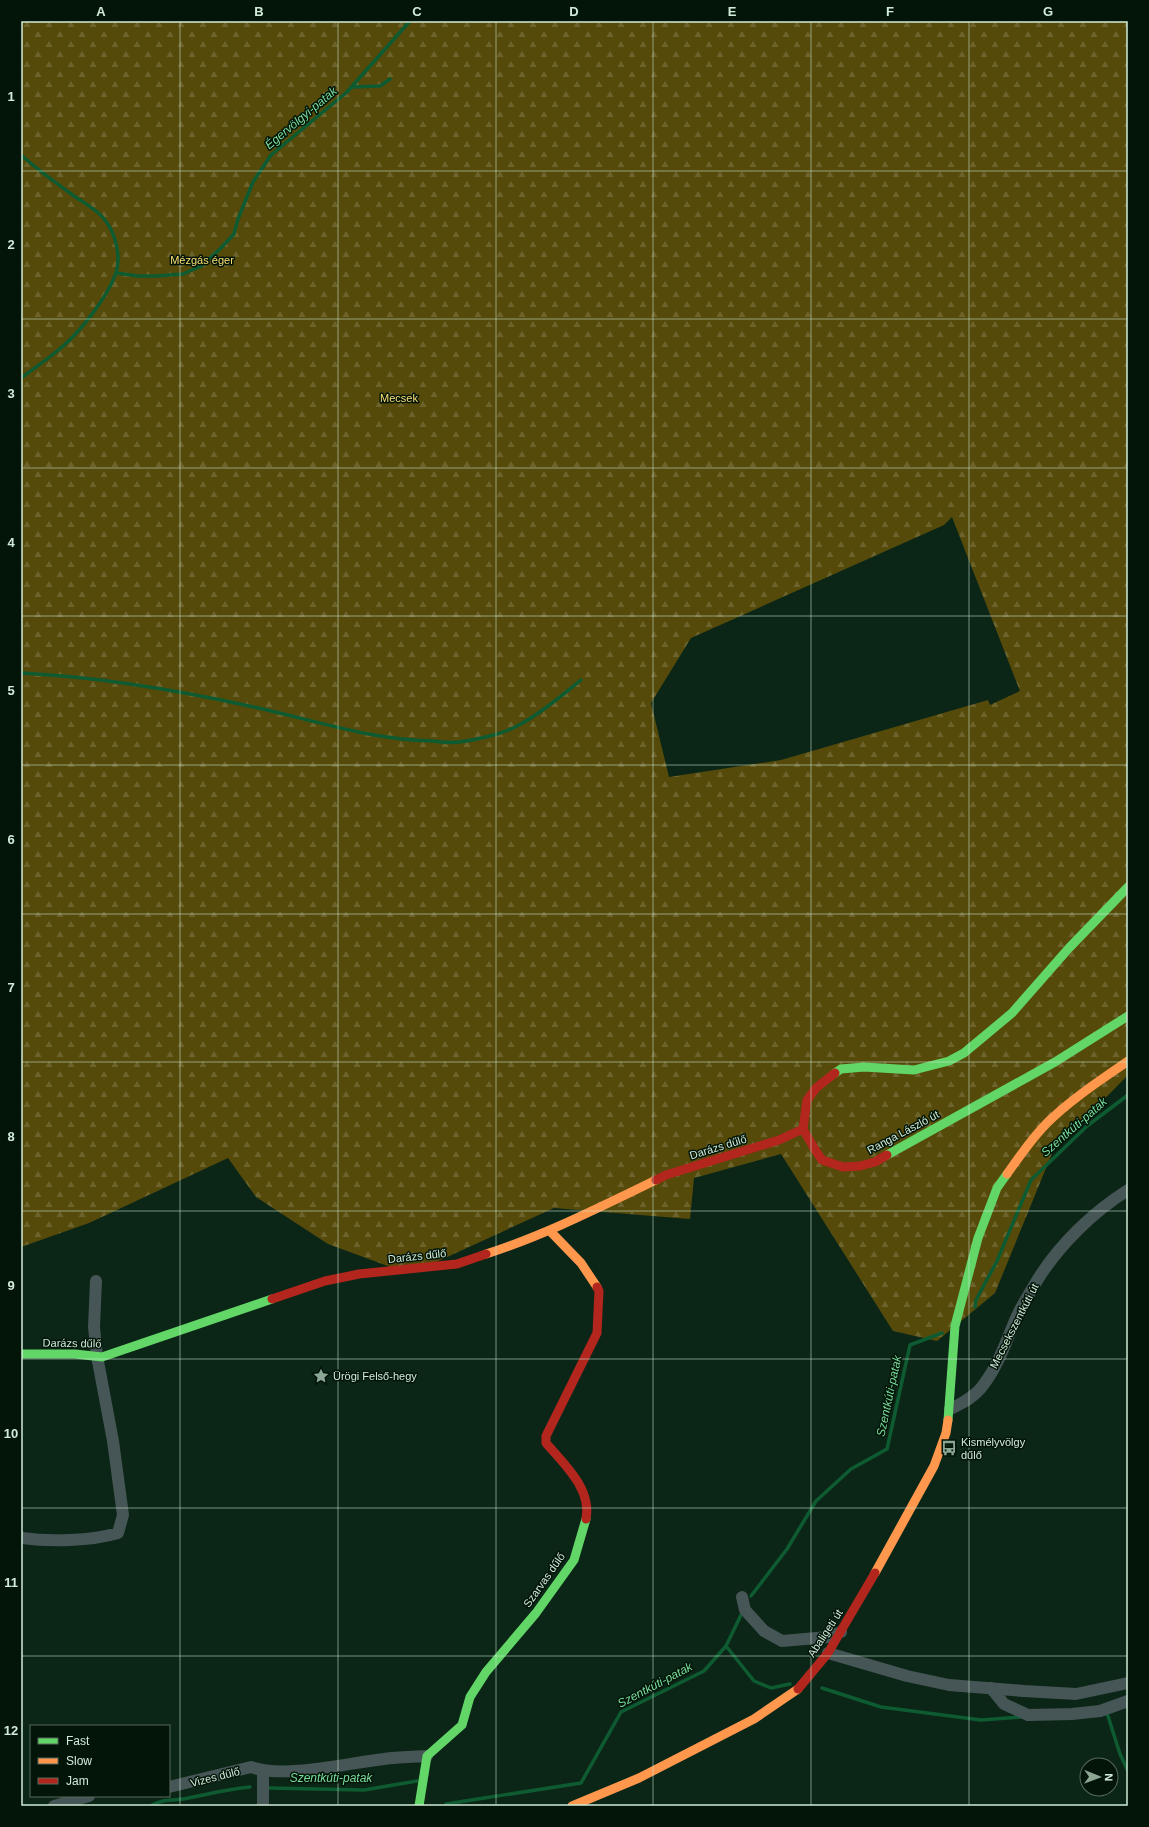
<svg xmlns="http://www.w3.org/2000/svg" width="1149" height="1827" font-family="Helvetica,sans-serif">
	<style>
		.forest { fill: url(#forest-firs); fill-rule: evenodd }
		.lines { fill: none; stroke-linecap: round; stroke-linejoin: round }
		.stream { stroke: #0e5b32; stroke-width: 3.5 }
		.street { stroke: #465555; stroke-width: 12 }
		.fast { stroke: #63d668; stroke-width: 9 }
		.slow { stroke: #ff974d; stroke-width: 9 }
		.jam { stroke: #b3261e; stroke-width: 9 }
		.grid { fill: none; stroke: #d2ebd8; stroke-width: 1; stroke-opacity: 0.55 }
		.labels { text-anchor: middle; dominant-baseline: central; stroke-width: 3; stroke-linejoin: round; paint-order: stroke }
		.park-label { font-size: 11px; fill: #fedf73; stroke: #031509 }
		.street-label { font-size: 11px; fill: #d2ebd8; stroke: #031509 }
		.poi-label { font-size: 11px; fill: #d2ebd8; stroke: #031509; text-anchor: start }
		.water-label { font-size: 12px; font-style: italic; fill: #79dd9c; stroke: #031509 }
		.neatline { fill: none; stroke: #d2ebd8; stroke-width: 1.5 }
		.grid-label { font-size: 13px; text-anchor: middle; font-weight: bold; fill: #d2ebd8 }
	</style>
	<defs>
		<pattern id="forest-firs" width="22" height="20" patternUnits="userSpaceOnUse"><rect width="22" height="20" fill="#554a0a"/><path d="M5 1l3.5 6h-7zM16 11l3.5 6h-7z" fill="#6d642d"/></pattern>
	</defs>
	<rect width="100%" height="100%" fill="#0b2617"/>
	<path class="forest" d="M21,21H1128V1075L1053,1151L995,1293L937,1341L893,1331L781,1154L694,1178L690,1219L554,1208L423,1268L404,1272L328,1244L256,1197L228,1158L89,1223L21,1247ZM952,517L1020,691L990,705L988,700L781,760L669,777L651,703L691,638L944,525Z"/>
	<g class="lines">
		<g class="stream">
			<path d="M352,87L380,86L390,79"/>
			<path d="M21,155C38,170 56,183 74,196C84,203 98,210 105,220C116,234 121,257 116,273C108,296 81,331 62,347C49,358 35,368 21,378"/>
			<path d="M116,273L138,276H156L183,274L201,266L220,249L234,234L238,219L253,182L271,155L347,92L410,21"/>
			<path d="M21,673C103,677 183,691 263,709C319,722 374,740 432,741C440,742 450,743 459,742C476,740 502,734 517,726C540,714 561,696 581,680"/>
			<path d="M975,1307L976,1300L997,1261L1031,1180L1087,1126L1128,1095"/>
			<path d="M751,1596L787,1549L816,1501L851,1469L887,1449L910,1345L942,1333"/>
			<path d="M726,1646L754,1681L771,1688L790,1684"/>
			<path d="M822,1688L881,1707L981,1720L1022,1717"/>
			<path d="M1104,1714L1107,1713L1120,1754L1128,1771"/>
			<path d="M269,1788L364,1790L417,1781"/>
			<path d="M446,1804L581,1783L621,1712L704,1671L726,1646L741,1615"/>
			<path d="M151,1806C160,1799 172,1801 183,1799C206,1795 227,1789 250,1787"/>
		</g>
		<g class="street">
			<path d="M950,1409C963,1403 976,1396 984,1384C999,1364 1007,1339 1017,1316C1023,1303 1031,1291 1038,1279C1060,1244 1093,1212 1128,1190"/>
			<path d="M21,1537L22,1538C50,1542 91,1541 118,1533L123,1515L113,1441L97,1356L94,1327L96,1281"/>
			<path d="M742,1597L745,1610L764,1631L782,1641L828,1637L841,1632"/>
			<path d="M828,1653L907,1676L949,1685L1024,1691L1076,1694L1128,1683"/>
			<path d="M991,1688L1004,1704L1028,1715L1072,1714L1100,1711L1128,1701"/>
			<path d="M169,1787L251,1767C285,1779 347,1763 384,1759C398,1757 413,1757 427,1756"/>
			<path d="M54,1806L89,1796"/>
			<path d="M263,1806V1771"/>
		</g>
		<g class="fast">
			<path d="M835,1073L841,1069L864,1067L914,1070L949,1061L964,1053L1012,1013L1069,948L1128,887"/>
			<path d="M887,1155L1055,1062L1128,1016"/>
			<path d="M21,1354H75L102,1357L272,1299"/>
			<path d="M948,1420L955,1326L978,1238L997,1188L1007,1174"/>
			<path d="M419,1806L427,1756L462,1725L470,1697L486,1672L536,1613L574,1560L586,1519"/>
		</g>
		<g class="slow">
			<path d="M1007,1174C1019,1157 1032,1138 1047,1123C1071,1099 1101,1080 1128,1061"/>
			<path d="M550,1231L581,1263L597,1287"/>
			<path d="M486,1254C545,1235 600,1207 656,1180"/>
			<path d="M875,1573L934,1466L946,1433L948,1420"/>
			<path d="M572,1806L639,1778L754,1719L798,1689"/>
		</g>
		<g class="jam">
			<path d="M835,1073L816,1088L807,1100L803,1129L814,1148L822,1160L843,1167L860,1166L875,1162L887,1155"/>
			<path d="M656,1180L666,1175L779,1140L803,1129"/>
			<path d="M272,1299L325,1281L359,1274L457,1264L486,1254"/>
			<path d="M586,1519C592,1489 564,1464 546,1443V1436L597,1333L599,1291L597,1287"/>
			<path d="M798,1689L828,1653L875,1573"/>
		</g>
	</g>
	<path class="grid" d="M180,21V1806M338,21V1806M496,21V1806M653,21V1806M811,21V1806M969,21V1806M21,171H1128M21,319H1128M21,468H1128M21,616H1128M21,765H1128M21,914H1128M21,1062H1128M21,1211H1128M21,1359H1128M21,1508H1128M21,1656H1128"/>
	<defs>
		<g id="sight-bare" transform="scale(1.2)"><path d="M0-6L1.8-2.2L6-1.7L2.9 1.2L3.7 5.4L0 3.3L-3.7 5.4L-2.9 1.2L-6-1.7L-1.8-2.2Z" fill="#8ca694" stroke="#031509" stroke-width="2.5" paint-order="stroke"/></g>
		<g id="bus-bare" transform="scale(1.2)"><path d="M-5-6H5V4H4V6H2V4H-2V6H-4V4H-5ZM-3.5-4V0h7V-4ZM-3.5 1.2v1.5H-2V1.2ZM2 1.2v1.5H3.5V1.2Z" fill="#8ca694" stroke="#031509" stroke-width="2.5" paint-order="stroke"/></g>
	</defs>
	<g fill-rule="evenodd">
		<use href="#sight-bare" x="321" y="1376"/>
		<use href="#bus-bare" x="949" y="1448"/>
	</g>
	<g class="labels">
		<g class="park-label">
			<text x="202" y="260">Mézgás éger</text>
			<text x="399" y="398">Mecsek</text>
		</g>
		<g class="street-label">
			<text transform="translate(903 1132) rotate(-28)">Ranga László út</text>
			<text transform="translate(718 1147) rotate(-17)">Darázs dűlő</text>
			<text transform="translate(417 1256) rotate(-6)">Darázs dűlő</text>
			<text transform="translate(1014 1326) rotate(-63)">Mecsekszentkúti út</text>
			<text transform="translate(72 1343) rotate(1)">Darázs dűlő</text>
			<text transform="translate(544 1580) rotate(-55)">Szarvas dűlő</text>
			<text transform="translate(825 1633) rotate(-57)">Abaligeti út</text>
			<text transform="translate(215 1777) rotate(-14)">Vizes dűlő</text>
		</g>
		<g class="poi-label">
			<text x="333" y="1376">Ürögi Felső-hegy</text>
			<text x="961" y="1442">Kismélyvölgy<tspan x="961" dy="13">dűlő</tspan></text>
		</g>
		<g class="water-label">
			<text transform="translate(301 118) rotate(-40)">Égervölgyi-patak</text>
			<text transform="translate(1074 1127) rotate(-41)">Szentkúti-patak</text>
			<text transform="translate(889 1396) rotate(-78)">Szentkúti-patak</text>
			<text transform="translate(655 1685) rotate(-28)">Szentkúti-patak</text>
			<text x="331" y="1778">Szentkúti-patak</text>
		</g>
	</g>
	<rect width="1149" height="1827" fill="none" stroke="#031509" stroke-width="44"/>
	<rect x="30" y="1725" width="140" height="72" fill="#031509" stroke="#566b5c"/>
	<rect x="38" y="1738" width="20" height="6" fill="#63d668" stroke="#566b5c"/>
	<text x="66" y="1745" font-size="12" fill="#d2ebd8">Fast</text>
	<rect x="38" y="1758" width="20" height="6" fill="#ff974d" stroke="#566b5c"/>
	<text x="66" y="1765" font-size="12" fill="#d2ebd8">Slow</text>
	<rect x="38" y="1778" width="20" height="6" fill="#b3261e" stroke="#566b5c"/>
	<text x="66" y="1785" font-size="12" fill="#d2ebd8">Jam</text>
	<g transform="translate(1099 1777) rotate(91)"><circle r="19" fill="#031509" stroke="#566b5c"/>
	<path d="M0-3L7 15L0 10L-7 15Z" fill="#8ca694"/>
	<text y="-6" font-size="11" font-weight="bold" text-anchor="middle" fill="#d2ebd8">N</text>
	</g>
	<rect x="22" y="22" width="1105" height="1783" class="neatline"/>
	<g class="grid-label">
		<text x="101" y="16">A</text>
		<text x="259" y="16">B</text>
		<text x="417" y="16">C</text>
		<text x="574" y="16">D</text>
		<text x="732" y="16">E</text>
		<text x="890" y="16">F</text>
		<text x="1048" y="16">G</text>
		<text x="11" y="101">1</text>
		<text x="11" y="249">2</text>
		<text x="11" y="398">3</text>
		<text x="11" y="547">4</text>
		<text x="11" y="695">5</text>
		<text x="11" y="844">6</text>
		<text x="11" y="992">7</text>
		<text x="11" y="1141">8</text>
		<text x="11" y="1290">9</text>
		<text x="11" y="1438">10</text>
		<text x="11" y="1587">11</text>
		<text x="11" y="1735">12</text>
	</g>
</svg>
